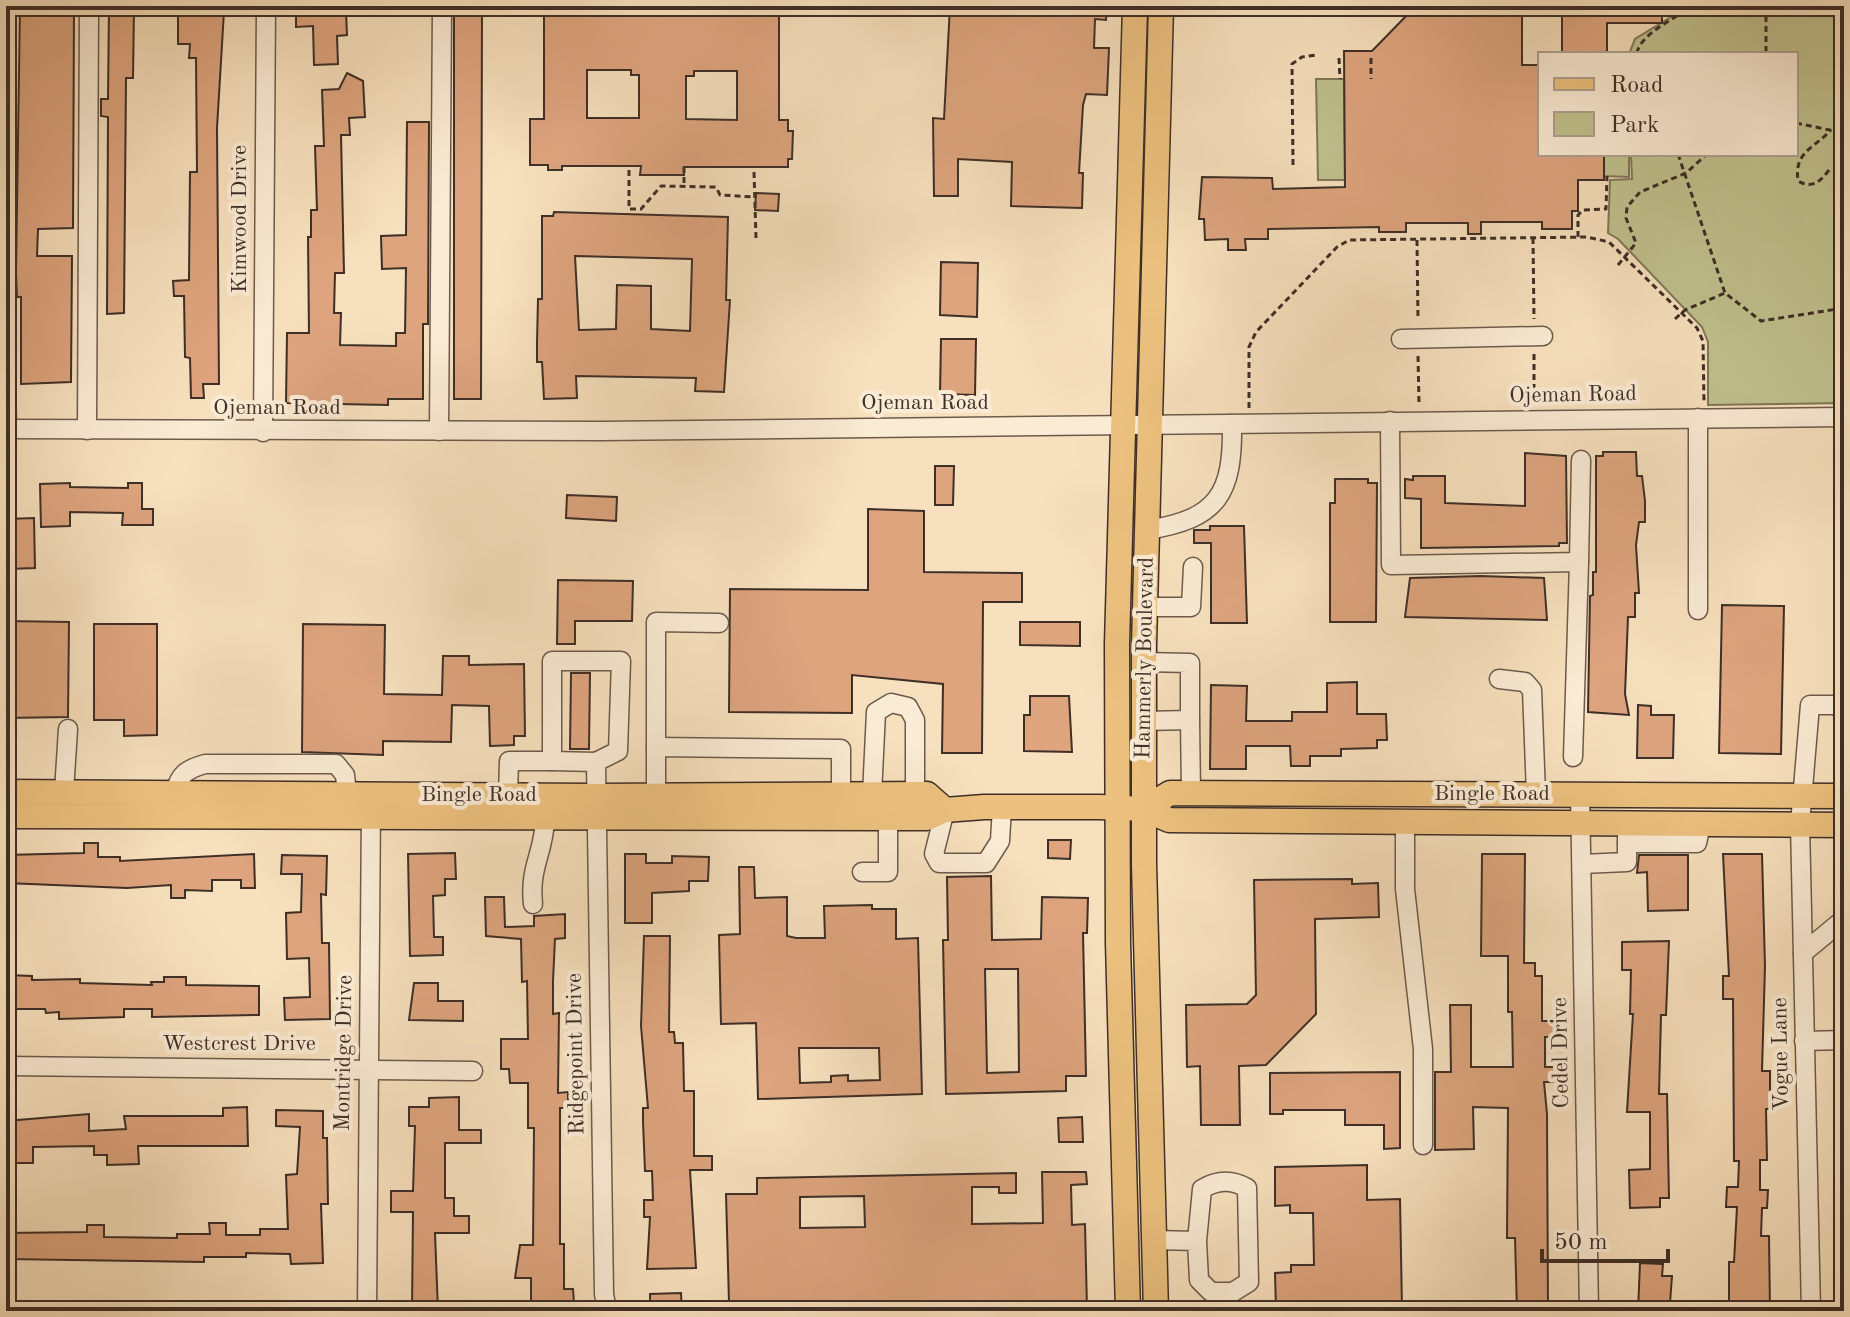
<svg xmlns="http://www.w3.org/2000/svg" width="1850" height="1317" font-family="'Old Standard TT',serif">
	<style>
		.green { fill: #c0c18e; stroke: #7f785a; stroke-width: 2 }
		.building { fill: #dda47e; stroke: #3e2f27; stroke-width: 2; fill-rule: evenodd }
		.lines { fill: none; stroke-linecap: round; stroke-linejoin: round }
		.minor-casing { stroke: #6c5b4c; stroke-width: 21 }
		.major-casing { stroke: #3e2f27; stroke-width: 27 }
		.path { stroke: #3e2f27; stroke-width: 3; stroke-dasharray: 6 4; stroke-linecap: butt }
		.minor { stroke: #faebd4; stroke-width: 18 }
		.major { stroke: #ecc07e; stroke-width: 24 }
		.labels { text-anchor: middle; dominant-baseline: central; stroke-width: 8; stroke-linejoin: round; paint-order: stroke }
		.street-label { font-size: 22px; fill: #3e2f27; stroke: #faebd4 }
	</style>
	<rect width="100%" height="100%" fill="#f7e0bd"/>
	<filter id="stains"><feTurbulence type="fractalNoise" baseFrequency=".0025" numOctaves="4"/><feColorMatrix values="0 0 0 0 .2 0 0 0 0 .09 0 0 0 0 .02 0 0 0 .5 -.17"/></filter>
	<radialGradient id="worn" r=".72"><stop offset=".6" stop-color="#630" stop-opacity="0"/><stop offset="1" stop-color="#630" stop-opacity=".3"/></radialGradient>
	<g class="green">
		<path d="M1689,6H1844V403L1708,405V342L1702,327L1618,239L1608,233L1610,180L1632,179L1631,154H1796V54H1629L1635,39Z"/>
		<path d="M1316,79H1344L1345,180H1318Z"/>
		<path d="M1604,154H1629V177L1604,176Z"/>
	</g>
	<g class="building">
		<path d="M20,6L74,8L73,228L38,229L37,256H72L71,382L21,384V297H17L16,273Z"/>
		<path d="M454,6H482L481,399H454Z"/>
		<path d="M544,6L610,7V12H639V6H687L686,13L779,6V120H788V131H793L792,159H788V167H684V175H640L641,166H562V170H548V165H530V119H544ZM587,70H631V75H639V118H587ZM694,71H737V120L686,119V76H694Z"/>
		<path d="M950,6H1107L1106,20L1095,19L1094,48H1109L1107,95L1086,94L1083,105L1079,173H1083L1082,208L1011,206L1012,162L958,159V196H934L933,118L944,119Z"/>
		<path d="M1409,6H1522V65H1540V154H1604V180H1578V211H1572V229H1542V222H1481V234H1468V223H1406V232H1379V227L1268,229V239H1245L1246,250H1228V239L1205,240L1204,219H1199L1202,177L1272,178L1273,189L1345,187L1344,51H1372L1409,13Z"/>
		<path d="M1562,6H1662V23H1607V54H1562Z"/>
		<path d="M109,7L134,8L133,78H126L124,313L107,314L108,117L101,116V99H108Z"/>
		<path d="M178,11H224L217,128L219,384H203L204,398H191L190,358L185,357L184,296H174L173,281L189,280L190,172H197L196,58H189L190,44H178Z"/>
		<path d="M296,12H346L347,35L337,36L338,64L314,65L313,26L296,27Z"/>
		<path d="M347,73L363,81L365,117L349,118L350,135H341L344,273H335L334,313H341L340,345L396,346V333H405L406,268L382,269L381,236L406,235L407,122H429L428,324H423V399H388V405L286,403L287,333H309L308,237H311V210H317L315,146H324L322,90L339,89Z"/>
		<path d="M756,193L779,194L778,211L755,210Z"/>
		<path d="M554,212L728,217L726,300H730L724,392L695,391L696,378L576,376L577,398L544,399L542,362H537V343L538,299H542V216H553ZM575,256L692,259L690,331L651,329V286L617,285L616,329L579,330Z"/>
		<path d="M941,262L978,263L977,317L940,315Z"/>
		<path d="M941,339H976L975,395L940,394Z"/>
		<path d="M1603,452H1636L1637,476H1642L1645,501V522H1639L1636,545L1639,593H1635V617H1628L1625,694L1629,715L1588,712L1590,596L1593,595V572H1596V456H1603Z"/>
		<path d="M1525,453L1566,456L1567,543H1559V546L1421,548V499L1405,498V479L1413,480V476H1445V503L1525,506Z"/>
		<path d="M935,466H954L953,505H935Z"/>
		<path d="M1335,479H1368V483H1377L1376,622H1330V503H1335Z"/>
		<path d="M70,483V487L128,488V483H142V509H153V525H122L123,513L70,512V526L41,527L40,484Z"/>
		<path d="M567,495L617,497L616,521L566,518Z"/>
		<path d="M868,509L924,511V572L1022,573V602H983L982,753H942L943,684L852,675V713L729,712L730,589L868,590Z"/>
		<path d="M34,518L35,568L8,569L7,519Z"/>
		<path d="M1210,526H1244L1247,623H1211V543H1194V530H1210Z"/>
		<path d="M1481,576L1544,578L1547,620L1405,617L1410,578Z"/>
		<path d="M558,580L633,581L632,621H575V644H557Z"/>
		<path d="M1722,605L1784,606L1781,754L1719,753Z"/>
		<path d="M6,621L69,622L68,717L6,718Z"/>
		<path d="M1020,622H1080V646L1020,645Z"/>
		<path d="M94,624H157V735L124,736V720H94Z"/>
		<path d="M303,624L385,625L384,694L442,695L443,656H469V665L524,664L525,736H514V745L490,746L489,706L452,705L451,742L383,741V755L302,752Z"/>
		<path d="M571,673H590L589,749H570Z"/>
		<path d="M1357,682V714H1386L1387,740H1377V748L1341,749V756H1310V766H1291L1290,746H1246V769H1210L1211,685L1247,686L1246,721H1292V712H1327V683Z"/>
		<path d="M1030,696H1069L1072,752L1024,751V715H1030Z"/>
		<path d="M1638,705L1651,706V715H1674L1673,758H1637Z"/>
		<path d="M1048,840H1071L1070,859L1048,858Z"/>
		<path d="M84,843H98V857H120V861L254,854L255,888H241V880H212V891L185,890V898H171V885L127,888L6,883V855L84,853Z"/>
		<path d="M455,853L456,879H445V895L433,896L434,937H443V955L410,956L408,854Z"/>
		<path d="M625,854H646V863H672V856L709,857L708,881H689V891L652,893V923H625Z"/>
		<path d="M1482,854H1525L1524,963H1535V976H1542V1021H1559V1037H1545V1067H1564L1565,1082H1544L1547,1114L1548,1311H1517L1515,1238H1507L1508,1108L1473,1107L1474,1149L1435,1150V1072H1451L1450,1005H1471V1067H1513L1512,1012H1508V956H1481Z"/>
		<path d="M1723,854H1762L1765,966L1762,1071H1770V1109H1766L1767,1160H1760V1190H1768L1767,1208H1762L1761,1236H1769L1770,1311H1739V1301L1729,1302V1262H1734L1737,1207H1726L1727,1187H1738L1739,1161H1734L1733,999H1723V976H1729Z"/>
		<path d="M282,855L327,856L326,895L321,894L322,943H329L330,1019L285,1020L284,998L310,997L309,958L287,959L286,913L301,912L302,874H281Z"/>
		<path d="M1639,855H1688V910L1648,911L1647,872L1637,873Z"/>
		<path d="M739,867H754L755,898L787,897V936L796,938H825L824,906L872,905V909H896V939L918,938L922,1094L758,1099L756,1023L721,1024L719,935L740,934ZM799,1048H879L880,1080L848,1081V1075L831,1076V1082L800,1083Z"/>
		<path d="M991,876L992,940L1041,939L1042,897L1088,898L1087,933H1083L1086,1076H1066V1091L946,1094L943,940H948L947,877ZM985,969H1018L1019,1072L987,1073Z"/>
		<path d="M1352,879V884L1378,883L1379,917L1315,919L1316,1014L1266,1065L1239,1066L1240,1125H1201L1200,1066L1187,1067L1186,1005L1247,1004L1256,995L1254,880Z"/>
		<path d="M485,897H504L505,927L534,926V916L565,914V938L555,939L553,981V1014L559,1013L558,1093L568,1092V1108H560V1244H564V1289H573L574,1303L564,1304V1311H531V1278H515L520,1245H533L534,1128H528V1083H510L509,1069H501V1039H528L527,981L522,982L521,939L486,936Z"/>
		<path d="M644,936H670L669,1032H674L675,1043H683L684,1091H694V1156H712V1170H690L696,1268L647,1269L650,1217H644V1200H653L652,1171H645L643,1122V1108H648L641,1026Z"/>
		<path d="M1669,941L1666,1015H1661L1659,1094H1667L1669,1198H1660V1207L1630,1208L1629,1170L1650,1169V1112H1627L1633,1014H1630L1631,970H1622V942Z"/>
		<path d="M6,975L32,976V980L80,979V983L152,985L151,982H164V977H186V985L259,986V1015L152,1017V1009H124V1017L59,1019V1012L46,1013L45,1009H6Z"/>
		<path d="M414,983H438V1001H463V1021L409,1020Z"/>
		<path d="M1400,1072V1148L1384,1149V1125H1345V1110H1283V1114H1270V1073Z"/>
		<path d="M459,1097V1130H481V1143H445V1198H454V1216H469V1233H435L438,1311H412L413,1212H391V1191H413L415,1126H409V1107H429V1098Z"/>
		<path d="M247,1107L248,1146H138L139,1164L107,1165V1155H94V1146L33,1147V1163H13V1147H6V1121L89,1114V1131L126,1129L124,1116H223V1108Z"/>
		<path d="M276,1110L323,1111V1138H327L328,1204H321L323,1263L291,1264L290,1254L246,1253V1257H204V1262L6,1259V1233L87,1232V1225H104V1237L177,1238V1234H210L209,1223H226V1235H260V1229H288L286,1175L297,1174L300,1127L276,1126Z"/>
		<path d="M1082,1117L1083,1142H1059L1058,1118Z"/>
		<path d="M1367,1165V1200L1400,1199L1402,1309L1276,1311L1275,1273L1291,1272V1265H1314L1313,1213H1290V1205L1275,1206V1167Z"/>
		<path d="M1042,1172H1086L1087,1184L1071,1185L1072,1225L1085,1224L1087,1309L773,1311V1308H759V1302H729L726,1194H757V1178L1016,1173V1193H999V1187H972V1224L1043,1223ZM864,1196L865,1227L800,1228V1197Z"/>
		<path d="M1640,1263L1663,1264L1662,1276H1672L1670,1303H1665V1311H1638Z"/>
		<path d="M681,1293L682,1311H650V1294Z"/>
	</g>
	<g class="lines">
		<g class="minor-casing">
			<g id="minor">
				<path d="M1401,339L1543,336"/>
				<path d="M6,386L7,429"/>
				<path d="M1698,418V610"/>
				<path d="M1390,421L1391,565L1579,562L1581,460"/>
				<path d="M6,429L601,431L1844,417"/>
				<path d="M87,430L89,6"/>
				<path d="M439,431L442,6"/>
				<path d="M263,432L266,6"/>
				<path d="M1147,530C1219,519 1233,493 1232,424"/>
				<path d="M1145,607H1191L1193,567"/>
				<path d="M1144,662L1190,663V720L1144,721"/>
				<path d="M1499,679L1525,682L1532,690L1536,794"/>
				<path d="M1190,720L1191,793"/>
				<path d="M656,747V622L719,623"/>
				<path d="M1573,757L1579,562"/>
				<path d="M552,761L596,762"/>
				<path d="M64,792L68,729"/>
				<path d="M175,793C179,774 187,769 205,764H336L345,775L347,794"/>
				<path d="M1580,794L1589,1311"/>
				<path d="M872,795L876,712L891,703L908,707L915,720V794"/>
				<path d="M508,796L509,761H552V661H621L618,751L596,762L604,1294L607,1311"/>
				<path d="M656,796V747L841,749V795"/>
				<path d="M945,810L934,854L939,863H986L1000,841L1002,807"/>
				<path d="M1405,823V889L1423,1049V1145"/>
				<path d="M1627,843H1697L1701,825"/>
				<path d="M1582,864L1627,862V832"/>
				<path d="M862,872H888V818"/>
				<path d="M533,904C529,866 544,854 545,819"/>
				<path d="M1803,953L1844,919"/>
				<path d="M1804,1041L1844,1040"/>
				<path d="M6,1066L473,1071"/>
				<path d="M1154,1240L1197,1241L1199,1280L1211,1292H1233L1249,1282L1247,1188C1231,1179 1217,1180 1202,1189L1197,1241"/>
				<path d="M6,1311H108"/>
				<path d="M367,1311L371,805"/>
				<path d="M1811,1311L1800,824L1810,705H1837L1844,713"/>
			</g>
		</g>
		<g class="major-casing">
			<g id="major">
				<path d="M6,792L597,796L927,794L945,810"/>
				<path d="M1144,809L1170,793L1844,796"/>
				<path d="M6,816L888,818H927L945,810L984,807H1100L1144,809L1169,820L1844,825"/>
				<path d="M1128,1311L1118,943L1117,644L1135,6"/>
				<path d="M1156,1311L1144,864V645L1161,6"/>
			</g>
		</g>
		<g class="path">
			<path d="M1766,6V54"/>
			<path d="M1607,54L1637,53C1640,34 1677,17 1693,6"/>
			<path d="M1339,58L1340,79"/>
			<path d="M1371,58V79"/>
			<path d="M1796,123L1844,133"/>
			<path d="M1678,154L1725,293"/>
			<path d="M1293,165L1292,64L1302,57L1317,55"/>
			<path d="M684,167V187"/>
			<path d="M629,170V209H641L661,186L716,187L720,195L754,197"/>
			<path d="M1829,170C1820,182 1812,189 1798,181C1794,152 1813,149 1831,130"/>
			<path d="M754,172L756,238"/>
			<path d="M1578,237V215L1583,210L1606,209L1607,176"/>
			<path d="M1533,238L1534,319"/>
			<path d="M1417,240L1418,320"/>
			<path d="M1618,265L1636,243L1626,218L1627,207L1640,192L1686,173L1707,154"/>
			<path d="M1675,319L1685,310L1725,293L1761,321L1844,308"/>
			<path d="M1534,354V403"/>
			<path d="M1418,356L1419,404"/>
			<path d="M1249,408V347L1256,332L1337,247L1349,240L1587,237L1609,242L1697,328L1703,341L1704,403"/>
		</g>
		<use href="#minor" class="minor"/>
		<use href="#major" class="major"/>
	</g>
	<g class="labels">
		<g class="street-label">
			<text transform="translate(240 219) rotate(-90)">Kimwood Drive</text>
			<text transform="translate(1573 395) rotate(-1)">Ojeman Road</text>
			<text x="925" y="403">Ojeman Road</text>
			<text x="277" y="408">Ojeman Road</text>
			<text transform="translate(1145 658) rotate(-89)">Hammerly Boulevard</text>
			<text x="1492" y="794">Bingle Road</text>
			<text x="479" y="795">Bingle Road</text>
			<text x="239" y="1044">Westcrest Drive</text>
			<text transform="translate(344 1053) rotate(-89)">Montridge Drive</text>
			<text transform="translate(1561 1053) rotate(-91)">Cedel Drive</text>
			<text transform="translate(576 1054) rotate(-91)">Ridgepoint Drive</text>
			<text transform="translate(1781 1054) rotate(-91)">Vogue Lane</text>
		</g>
	</g>
	<rect width="1850" height="1317" fill="none" stroke="#f7e0bd" stroke-width="32"/>
	<rect x="8" y="8" width="1834" height="1301" fill="none" stroke="#3e2f27" stroke-width="4"/>
	<rect x="16" y="16" width="1818" height="1285" fill="none" stroke="#3e2f27" stroke-width="2"/>
	<rect x="1538" y="52" width="260" height="104" fill="#faebd4" stroke="#afa08f" stroke-width="2"/>
	<rect x="1554" y="78" width="40" height="12" fill="#ecc07e" stroke="#afa08f" stroke-width="2"/>
	<text x="1610" y="92" font-size="24" fill="#3e2f27">Road</text>
	<rect x="1554" y="112" width="40" height="24" fill="#c0c18e" stroke="#afa08f" stroke-width="2"/>
	<text x="1610" y="132" font-size="24" fill="#3e2f27">Park</text>
	<path d="M1542 1249v12h126v-12" fill="none" stroke="#3e2f27" stroke-width="4"/>
	<text x="1554" y="1249" font-size="24" fill="#3e2f27" stroke="#faebd4" stroke-width="6" paint-order="stroke">50 m</text>
	<rect width="100%" height="100%" filter="url(#stains)"/>
	<rect width="100%" height="100%" fill="url(#worn)"/>
</svg>
